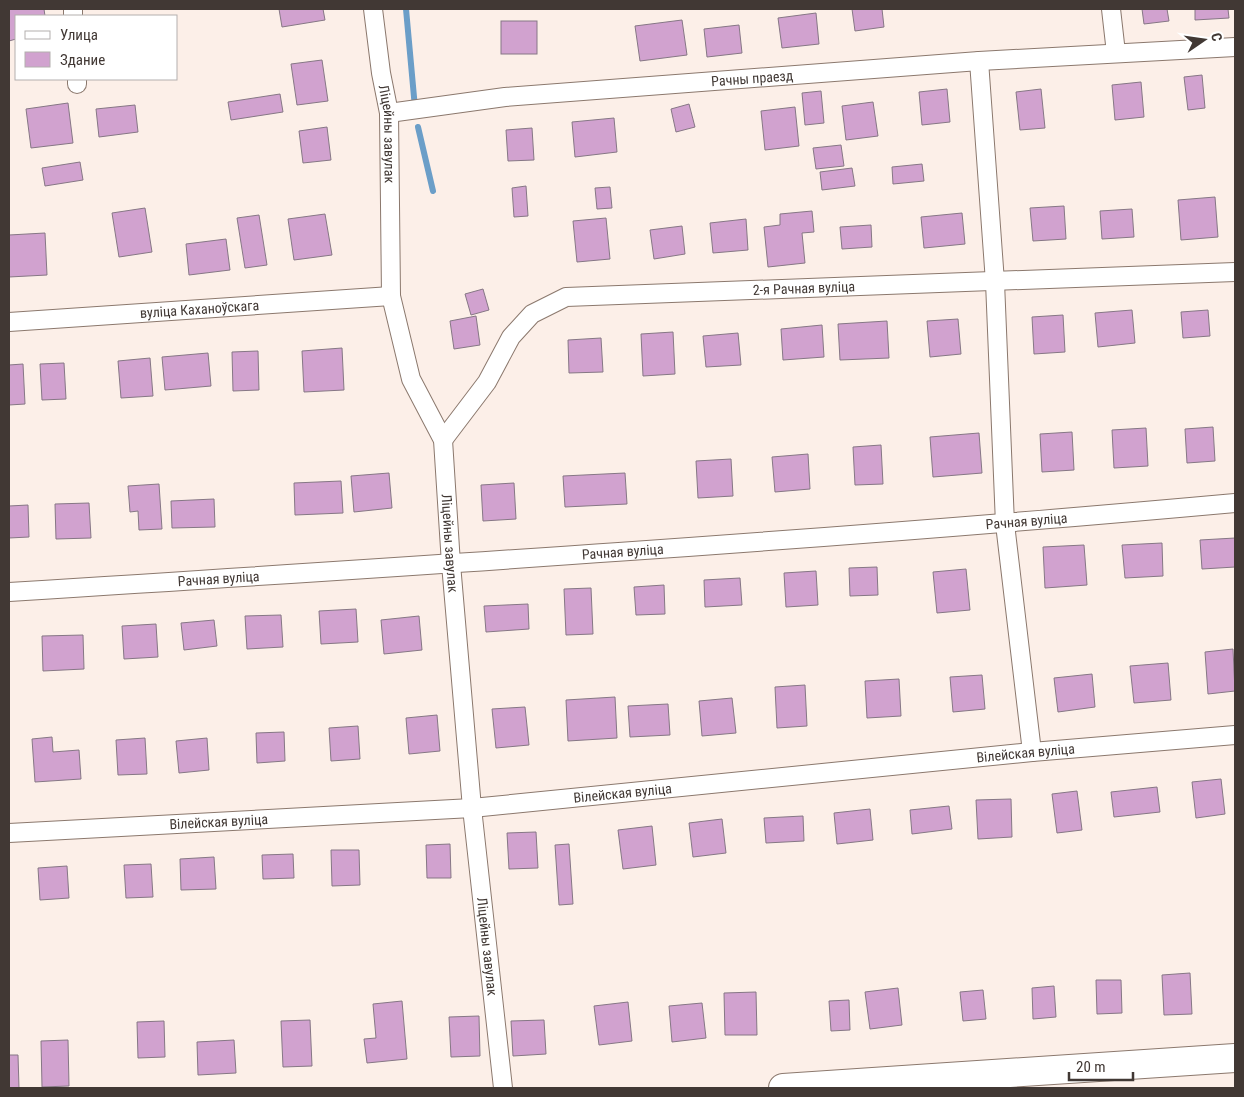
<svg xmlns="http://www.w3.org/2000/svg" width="1244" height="1097" font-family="'Roboto Condensed',sans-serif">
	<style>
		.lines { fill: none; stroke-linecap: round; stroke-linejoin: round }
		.stream { stroke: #6b9ec8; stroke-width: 6 }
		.building { fill: #d1a2cf; stroke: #867785 }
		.street-casing { stroke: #8b786d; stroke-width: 20 }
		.primary-casing { stroke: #8b786d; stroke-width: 30 }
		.street { stroke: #fff; stroke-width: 18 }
		.primary { stroke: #fff; stroke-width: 28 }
		.labels { text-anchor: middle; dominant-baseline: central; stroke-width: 5; stroke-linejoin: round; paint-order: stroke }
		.street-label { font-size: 14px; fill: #413834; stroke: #fff }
	</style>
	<rect width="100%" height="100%" fill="#fcefe8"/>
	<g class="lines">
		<g class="stream">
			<path d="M406,9L415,108"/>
			<path d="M418,127L433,191"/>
		</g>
	</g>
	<g class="building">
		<path d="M9,9H44L45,16H16V39L9,41Z"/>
		<path d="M279,9H323L325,20L282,27Z"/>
		<path d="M852,9H882L884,27L855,31Z"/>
		<path d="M1142,9H1167L1169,21L1144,24Z"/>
		<path d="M1195,9H1228L1229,18L1195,20Z"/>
		<path d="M816,13L819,44L782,48L778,18Z"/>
		<path d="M682,20L687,55L640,61L635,26Z"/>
		<rect x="501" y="21" width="36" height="33"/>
		<path d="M739,25L742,53L707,57L704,29Z"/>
		<path d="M322,60L328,101L297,105L291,64Z"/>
		<path d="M1202,75L1205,108L1188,110L1184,77Z"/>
		<path d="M1141,82L1144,117L1115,120L1112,85Z"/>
		<path d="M947,89L950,122L922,125L919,92Z"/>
		<path d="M1041,89L1045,128L1020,130L1016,92Z"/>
		<path d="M821,91L824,123L805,125L802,93Z"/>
		<path d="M280,94L283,112L231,120L228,102Z"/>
		<path d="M873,102L878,136L846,140L842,106Z"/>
		<path d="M68,103L73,143L31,148L26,109Z"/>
		<path d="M689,104L695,127L676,132L671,109Z"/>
		<path d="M135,105L138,132L99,137L96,109Z"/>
		<path d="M795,107L799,146L765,150L761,111Z"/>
		<path d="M614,118L617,152L575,157L572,122Z"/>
		<path d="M327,127L331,160L303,163L299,131Z"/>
		<path d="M532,128L534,160L508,161L506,130Z"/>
		<path d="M841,145L844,166L816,169L813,148Z"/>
		<path d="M80,162L83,180L45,186L42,168Z"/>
		<path d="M922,164L924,181L893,184L892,167Z"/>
		<path d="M852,168L855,186L822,190L820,172Z"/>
		<path d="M526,186L528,216L514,217L512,188Z"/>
		<path d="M610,187L612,208L597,209L595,188Z"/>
		<path d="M1215,197L1218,237L1181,240L1178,200Z"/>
		<path d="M1064,206L1066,239L1033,241L1030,208Z"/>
		<path d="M145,208L152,252L119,257L112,213Z"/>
		<path d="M1132,209L1134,237L1102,239L1100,211Z"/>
		<path d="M812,211L814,232L802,233L805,263L768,267L764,227L780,225V214Z"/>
		<path d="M962,213L965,244L924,248L921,217Z"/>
		<path d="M325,214L332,255L294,260L288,219Z"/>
		<path d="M259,215L267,265L245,268L237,218Z"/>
		<path d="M606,218L610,259L577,262L573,221Z"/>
		<path d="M746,219L748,250L713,253L710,223Z"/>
		<path d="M871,225L872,247L842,249L840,227Z"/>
		<path d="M682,226L685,254L654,259L650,230Z"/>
		<path d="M45,233L47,275L9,277V235Z"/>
		<path d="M226,239L230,270L189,275L186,244Z"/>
		<path d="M483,289L489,310L471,315L465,294Z"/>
		<path d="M1132,310L1135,343L1098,347L1095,313Z"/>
		<path d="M1208,310L1210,336L1183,338L1181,312Z"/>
		<path d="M1063,315L1065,352L1034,354L1032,317Z"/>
		<path d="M476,316L480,345L454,349L450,321Z"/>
		<path d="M958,319L961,354L930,357L927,321Z"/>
		<path d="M887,321L889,358L840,360L838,324Z"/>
		<path d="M822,325L824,357L783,360L781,329Z"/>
		<path d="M673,332L675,374L643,376L641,334Z"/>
		<path d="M738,333L741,365L706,367L703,336Z"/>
		<path d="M601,338L603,372L569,373L568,340Z"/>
		<path d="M342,348L344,390L304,392L302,351Z"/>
		<path d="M258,351L259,390L233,391L232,352Z"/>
		<path d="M208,353L211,386L165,390L162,357Z"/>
		<path d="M150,358L153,396L121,398L118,361Z"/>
		<path d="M64,363L66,399L42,400L40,364Z"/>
		<path d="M23,364L25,404L9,405V365Z"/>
		<path d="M1213,427L1215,461L1187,463L1185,429Z"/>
		<path d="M1146,428L1148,466L1114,468L1112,430Z"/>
		<path d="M1072,432L1074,470L1042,472L1040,434Z"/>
		<path d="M979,433L982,473L933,477L930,437Z"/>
		<path d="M881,445L883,484L855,485L853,447Z"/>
		<path d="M808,454L810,489L775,492L772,457Z"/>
		<path d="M731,459L733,496L698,498L696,461Z"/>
		<path d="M389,473L392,508L354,512L351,476Z"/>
		<path d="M625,473L627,504L565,507L563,476Z"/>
		<path d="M341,481L343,513L295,515L294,483Z"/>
		<path d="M514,483L516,519L483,521L481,485Z"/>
		<path d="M159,484L162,529L139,530L138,511L130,512L128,486Z"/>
		<path d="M214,499L215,527L172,528L171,501Z"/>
		<path d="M89,503L91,538L56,539L55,504Z"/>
		<path d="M28,505L29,537L9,538V506Z"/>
		<path d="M1235,538V567L1202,569L1200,540Z"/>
		<path d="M1162,543L1163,576L1125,578L1122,545Z"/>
		<path d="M1084,545L1087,585L1045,588L1043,547Z"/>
		<path d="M877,567L878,595L850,596L849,568Z"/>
		<path d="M966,569L970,610L937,613L933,572Z"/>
		<path d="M816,571L818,605L786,607L784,573Z"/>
		<path d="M740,578L742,605L705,607L704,580Z"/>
		<path d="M664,585L665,614L636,615L634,587Z"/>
		<path d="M591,588L593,634L566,635L564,589Z"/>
		<path d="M528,604L529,629L486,632L484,606Z"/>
		<path d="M356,609L358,642L321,644L319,611Z"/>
		<path d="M281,615L283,647L247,649L245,616Z"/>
		<path d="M419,616L422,650L384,654L381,620Z"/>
		<path d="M214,620L217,646L184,650L181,623Z"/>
		<path d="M156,624L158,657L124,659L122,626Z"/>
		<path d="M83,635L84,669L43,671L42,636Z"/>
		<path d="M1233,649L1235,691L1208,694L1205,652Z"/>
		<path d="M1168,663L1171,700L1134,703L1130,666Z"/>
		<path d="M1092,674L1095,707L1058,712L1054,678Z"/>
		<path d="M982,675L985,709L953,712L950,677Z"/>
		<path d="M899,679L901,716L867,718L865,681Z"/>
		<path d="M805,685L807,726L777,728L775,687Z"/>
		<path d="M615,697L617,738L568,741L566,700Z"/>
		<path d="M732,698L736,733L702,736L699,701Z"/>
		<path d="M668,704L670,735L630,737L628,706Z"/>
		<path d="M525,707L529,745L496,748L492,709Z"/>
		<path d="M437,715L440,751L409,754L406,718Z"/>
		<path d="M358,726L360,759L331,761L329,728Z"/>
		<path d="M284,732L285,761L257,763L256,733Z"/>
		<path d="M52,737L53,752L79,750L81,779L35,782L32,739Z"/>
		<path d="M145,738L147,774L118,775L116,740Z"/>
		<path d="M207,738L209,770L179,773L176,741Z"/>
		<path d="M1221,779L1225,814L1196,818L1192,782Z"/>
		<path d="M1157,787L1160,812L1114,817L1111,792Z"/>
		<path d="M1077,791L1082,830L1057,833L1052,794Z"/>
		<path d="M1011,799L1012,837L978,839L976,800Z"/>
		<path d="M949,806L952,829L912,834L910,810Z"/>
		<path d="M870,809L873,840L837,844L834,813Z"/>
		<path d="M803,816L804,841L766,843L764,818Z"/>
		<path d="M722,819L726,853L693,857L689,823Z"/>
		<path d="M652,826L656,865L623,869L618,830Z"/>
		<path d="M536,832L538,868L509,869L507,833Z"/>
		<path d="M450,844L451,878H427L426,845Z"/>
		<path d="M569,844L573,904L559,905L555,845Z"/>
		<path d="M331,850H359L360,885L332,886Z"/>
		<path d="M293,854L294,878L263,879L262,855Z"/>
		<path d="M214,857L216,889L181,890L180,859Z"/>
		<path d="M151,864L153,897L126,898L124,865Z"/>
		<path d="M67,866L69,898L40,900L38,868Z"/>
		<path d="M1190,973L1192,1014L1164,1015L1162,975Z"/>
		<path d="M1096,980H1121L1122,1013L1097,1014Z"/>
		<path d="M1054,986L1056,1017L1033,1019L1032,988Z"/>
		<path d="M898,988L902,1025L870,1029L865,992Z"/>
		<path d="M983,990L986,1019L963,1021L960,992Z"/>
		<path d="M756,992L757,1035H725L724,993Z"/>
		<path d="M849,1000L850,1030L831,1031L829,1001Z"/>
		<path d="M402,1001L407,1059L367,1063L364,1039L376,1038L373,1004Z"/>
		<path d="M628,1002L632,1041L599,1045L594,1006Z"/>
		<path d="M702,1003L706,1038L672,1042L669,1006Z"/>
		<path d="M479,1016L480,1056L451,1057L449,1017Z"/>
		<path d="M310,1020L312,1066L283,1067L281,1021Z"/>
		<path d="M544,1020L546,1054L513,1056L511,1021Z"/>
		<path d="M164,1021L165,1057L138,1058L137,1022Z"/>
		<path d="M68,1040L69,1086L42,1087L41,1041Z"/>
		<path d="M234,1040L236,1073L198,1075L197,1042Z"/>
		<path d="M9,1055H18L19,1088H9Z"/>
	</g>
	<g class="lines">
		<g class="street-casing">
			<g id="street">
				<path d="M73,9V16"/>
				<path id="s1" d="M373,9L381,73L389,113L391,296L411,379L443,440L451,564L472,808L503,1088"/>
				<path d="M1111,9L1116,53"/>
				<path d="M979,61L995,282L1005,524L1032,752"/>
				<path d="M77,79V84"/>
				<path id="s2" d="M389,113L505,97L979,61L1235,47"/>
				<path id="s3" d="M9,322L391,296"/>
				<path id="s4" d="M443,440L487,382L511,337L532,314L566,297L1235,272"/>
				<path id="s5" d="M9,592C418,566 827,540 1235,503"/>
				<path id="s6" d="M9,833L472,808L1032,752L1235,735"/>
			</g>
		</g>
		<g class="primary-casing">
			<path id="primary" d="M783,1088L1235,1058"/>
		</g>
		<use href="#street" class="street"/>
		<use href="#primary" class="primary"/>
	</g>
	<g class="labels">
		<g class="street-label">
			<text stroke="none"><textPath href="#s2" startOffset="365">Рачны праезд</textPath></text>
			<text stroke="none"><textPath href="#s1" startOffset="126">Ліцейны завулак</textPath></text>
			<text stroke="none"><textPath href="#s4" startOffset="431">2-я Рачная вуліца</textPath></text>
			<text stroke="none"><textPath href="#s3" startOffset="191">вуліца Каханоўскага</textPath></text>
			<text stroke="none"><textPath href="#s5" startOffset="1020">Рачная вуліца</textPath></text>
			<text stroke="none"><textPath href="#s1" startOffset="546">Ліцейны завулак</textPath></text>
			<text stroke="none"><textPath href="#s5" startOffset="615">Рачная вуліца</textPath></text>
			<text stroke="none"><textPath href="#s5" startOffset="210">Рачная вуліца</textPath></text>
			<text stroke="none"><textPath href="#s6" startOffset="1020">Вілейская вуліца</textPath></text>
			<text stroke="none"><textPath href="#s6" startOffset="615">Вілейская вуліца</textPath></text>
			<text stroke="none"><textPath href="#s6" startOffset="210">Вілейская вуліца</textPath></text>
			<text stroke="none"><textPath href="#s1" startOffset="951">Ліцейны завулак</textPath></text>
		</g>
	</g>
	<rect width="1244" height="1097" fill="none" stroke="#413834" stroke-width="20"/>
	<rect x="15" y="15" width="162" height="65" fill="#ffffff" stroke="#b3afae"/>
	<rect x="25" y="31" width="25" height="8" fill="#ffffff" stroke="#b3afae"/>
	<text x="60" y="40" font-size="15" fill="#413834">Улица</text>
	<rect x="25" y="52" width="25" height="15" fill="#d1a2cf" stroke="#b3afae"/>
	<text x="60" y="65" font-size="15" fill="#413834">Здание</text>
	<g transform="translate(1204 40) rotate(77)" stroke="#ffffff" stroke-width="4" paint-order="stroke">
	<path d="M0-4L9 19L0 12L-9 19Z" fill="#413834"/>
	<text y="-8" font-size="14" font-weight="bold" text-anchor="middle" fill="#413834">С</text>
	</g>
	<path d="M1069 1072v8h64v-8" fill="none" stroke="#413834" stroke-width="2.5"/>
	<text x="1076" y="1072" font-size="15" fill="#413834" stroke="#ffffff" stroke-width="4" paint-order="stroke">20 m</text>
</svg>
